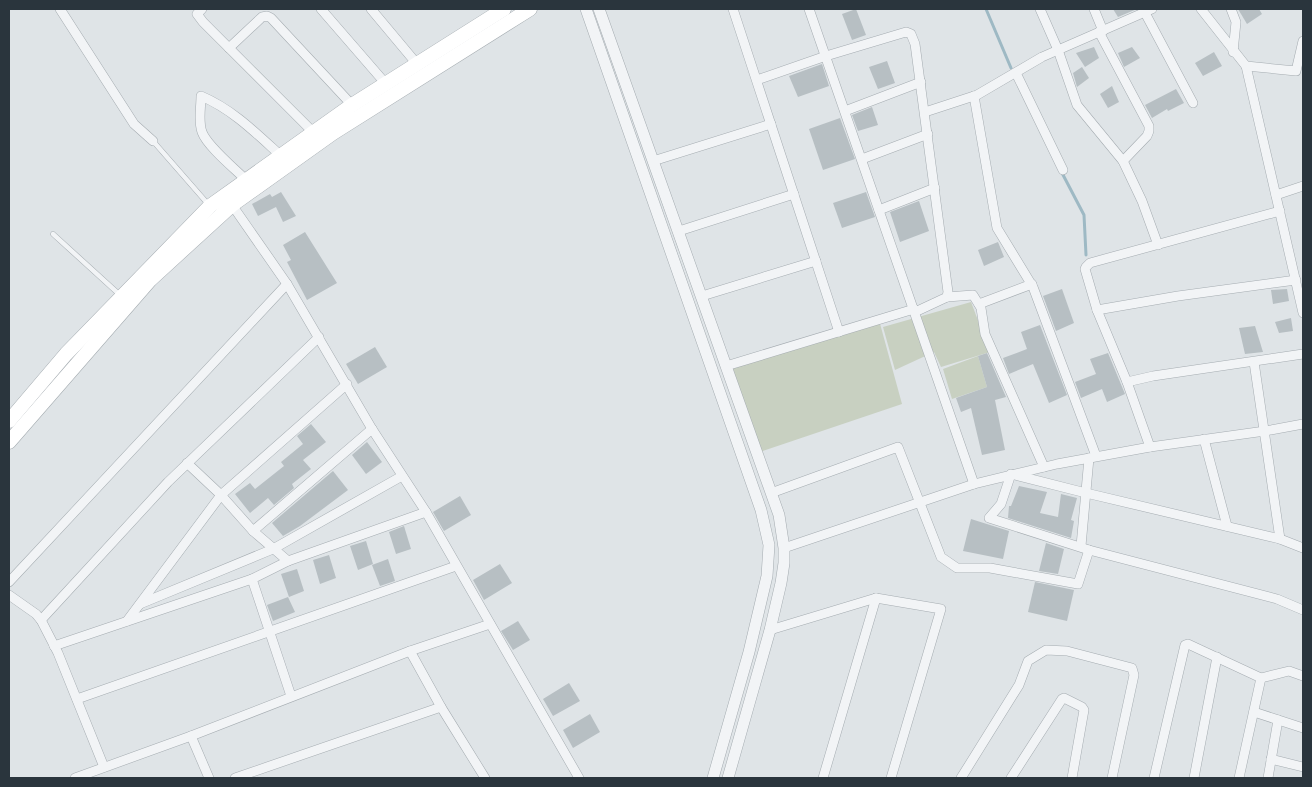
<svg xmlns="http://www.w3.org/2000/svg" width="1312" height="787" font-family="'Fira Sans Condensed',sans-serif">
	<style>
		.green { fill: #c8d0c1 }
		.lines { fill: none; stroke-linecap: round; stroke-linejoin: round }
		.stream { stroke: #9eb9c4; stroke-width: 3 }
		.building { fill: #b7bfc3 }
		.service-casing { stroke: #a5acb1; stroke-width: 5.5 }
		.minor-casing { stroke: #a5acb1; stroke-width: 10 }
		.tertiary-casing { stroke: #a5acb1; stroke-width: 12 }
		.secondary-casing { stroke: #a5acb1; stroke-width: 15 }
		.service { stroke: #f2f4f6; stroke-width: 4.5 }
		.minor { stroke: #f2f4f6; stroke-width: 9 }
		.tertiary { stroke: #f2f4f6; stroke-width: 11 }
		.secondary { stroke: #fff; stroke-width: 14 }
	</style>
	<rect width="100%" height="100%" fill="#dfe4e7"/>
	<g class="green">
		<path d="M971,302L990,352L941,367L934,352L895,370L883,327Z"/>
		<path d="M879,320L902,404L757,453L726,366Z"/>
		<path d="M978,356L987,387L952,399L943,369Z"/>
	</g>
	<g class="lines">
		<g class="stream">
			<path d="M986,9L1011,68"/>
			<path d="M1061,171L1084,215L1086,255"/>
		</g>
	</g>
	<g class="building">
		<path d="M856,9L866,35L852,40L842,14Z"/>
		<path d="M1113,9H1137L1118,17Z"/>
		<path d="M1238,9H1259L1262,14L1247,24Z"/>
		<path d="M1094,47L1099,58L1085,67L1076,53Z"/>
		<path d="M1132,47L1140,58L1124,67L1118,53Z"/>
		<path d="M1214,52L1222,66L1203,76L1195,63Z"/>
		<path d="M887,61L895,83L878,89L869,67Z"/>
		<path d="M822,64L829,86L798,97L789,76Z"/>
		<path d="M1082,67L1089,78L1077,87L1073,73Z"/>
		<path d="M1112,86L1119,102L1108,108L1100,94Z"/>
		<path d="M1176,89L1184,103L1168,111L1167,109L1152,118L1145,105Z"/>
		<path d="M872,107L878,125L858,131L852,115Z"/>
		<path d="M840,118L855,159L823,170L809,129Z"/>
		<path d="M281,192L296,216L283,222L276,207L258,216L252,204L270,194L272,197Z"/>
		<path d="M866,192L875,217L842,228L833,203Z"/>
		<path d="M919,201L929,231L900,242L890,212Z"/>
		<path d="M305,232L337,283L307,300L287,262L291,260L283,245Z"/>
		<path d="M998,242L1004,257L984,266L978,250Z"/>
		<path d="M1062,289L1074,323L1056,331L1043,296Z"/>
		<path d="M1287,289L1289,301L1273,304L1271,290Z"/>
		<path d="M1291,318L1293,331L1279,333L1275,322Z"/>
		<path d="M1040,325L1067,395L1049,403L1033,364L1009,374L1003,358L1027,349L1021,332Z"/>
		<path d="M1255,326L1263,352L1245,354L1239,328Z"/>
		<path d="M375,347L387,367L358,384L346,364Z"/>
		<path d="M987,353L1006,397L995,400L1005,450L982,455L971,408L961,412L956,398L987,387L978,356Z"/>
		<path d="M1108,353L1125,394L1107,402L1102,389L1081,398L1075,382L1096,374L1090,359Z"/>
		<path d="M311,424L326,442L303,460L311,469L292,484L294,488L274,505L268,498L250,513L235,494L250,483L255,489L284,466L281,462L303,444L297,436Z"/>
		<path d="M367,442L382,462L366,474L352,455Z"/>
		<path d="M333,471L348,490L300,526L283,536L272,523Z"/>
		<path d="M1019,486L1047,492L1040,513L1058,517L1061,494L1077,498L1071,520L1074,521L1071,538L1008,518L1009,506H1011Z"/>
		<path d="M460,496L471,515L444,531L433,512Z"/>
		<path d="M971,519L1009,531L1003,559L963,551Z"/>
		<path d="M404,526L411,549L396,554L389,532Z"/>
		<path d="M366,541L373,564L358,570L350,546Z"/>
		<path d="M1046,543L1064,549L1058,574L1039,571Z"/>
		<path d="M329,555L336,578L320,584L313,560Z"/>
		<path d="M388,559L395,581L380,586L372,565Z"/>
		<path d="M500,564L512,583L484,600L473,580Z"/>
		<path d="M297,569L304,591L289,597L281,574Z"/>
		<path d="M1035,582L1074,590L1067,621L1028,612Z"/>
		<path d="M288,597L295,612L273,621L267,605Z"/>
		<path d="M518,621L530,640L513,650L501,631Z"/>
		<path d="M569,683L580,701L553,716L543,699Z"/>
		<path d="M590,714L600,732L573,748L563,730Z"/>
	</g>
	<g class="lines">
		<g class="service-casing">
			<g id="service">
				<path d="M153,141L208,204"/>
				<path d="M53,234L120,295"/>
			</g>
		</g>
		<g class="minor-casing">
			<g id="minor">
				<path d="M60,9L134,124L153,141"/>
				<path d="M202,9L197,14L203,22L314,133"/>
				<path d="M321,9L386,84"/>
				<path d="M371,9L417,64"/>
				<path d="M733,9L839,332"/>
				<path d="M809,9L974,484"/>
				<path d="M1040,9L1058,50L1077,105L1123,161L1142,201L1158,245"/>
				<path d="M1094,9L1103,31"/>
				<path d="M1143,9L1193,103"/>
				<path d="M1201,9L1246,66L1303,313"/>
				<path d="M1231,9L1236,22L1233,52"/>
				<path d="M1099,32L1149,126V131L1147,136L1123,161"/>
				<path d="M229,48L262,17L267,16L271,18L352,105"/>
				<path d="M1246,66L1296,71L1303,41"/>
				<path d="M1016,73L1063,170"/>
				<path d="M757,80L826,56L906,32L911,34L915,44L948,292L947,297L945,298L915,312"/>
				<path d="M974,96L997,228L1033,287L1096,456"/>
				<path d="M845,111L921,82"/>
				<path d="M925,112L977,95L1042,57L1152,9"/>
				<path d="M862,159L928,134"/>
				<path d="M653,161L771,124"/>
				<path d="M245,179C234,168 207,146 202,132C198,121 201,108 201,96C232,109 256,133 280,155"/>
				<path d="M1276,195L1303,186"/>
				<path d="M230,202L287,284L372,429L426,512L579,778"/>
				<path d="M879,210L935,188"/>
				<path d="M1280,211L1090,263L1086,267L1085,269L1097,310L1127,382L1150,447L1265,431L1303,424"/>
				<path d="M679,231L794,194"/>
				<path d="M702,296L816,261"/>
				<path d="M947,297L973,295L981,308L985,334L1044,467"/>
				<path d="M979,304L1032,284"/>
				<path d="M1097,310L1178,296L1296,280"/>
				<path d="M1254,362L1280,539"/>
				<path d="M726,366L914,309"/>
				<path d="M1127,382L1153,376L1303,354"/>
				<path d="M1204,439L1227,526"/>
				<path d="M187,463L221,495L253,531L288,561"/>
				<path d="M771,493L898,447L941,557L957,568H990L1078,584L1089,550"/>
				<path d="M253,531L372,429"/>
				<path d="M1081,546L1089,458"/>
				<path d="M784,548L974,484L1057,464L1150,447"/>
				<path d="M1303,548L1280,539L1086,493L1011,474L1001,504L989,518L1089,550L1277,599L1303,610"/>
				<path d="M252,579L291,696"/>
				<path d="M9,582L287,284"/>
				<path d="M9,595L36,614L41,620L58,653L104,767"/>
				<path d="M140,604L273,549L402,476"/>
				<path d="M41,620L168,482L319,337"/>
				<path d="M127,621L221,495L347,384"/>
				<path d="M770,630L876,598"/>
				<path d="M54,646L252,579L288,561L426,512"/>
				<path d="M410,651L441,707L485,778"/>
				<path d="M77,699L456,566"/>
				<path d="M1254,712L1303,728"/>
				<path d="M191,736L209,778"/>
				<path d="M1271,759L1303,767"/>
				<path d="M75,778L191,736L410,651L490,624"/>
				<path d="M235,778L441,707"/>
				<path d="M823,778L876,598L941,609L891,778"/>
				<path d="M961,778L1019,685L1028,661L1046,650L1067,651L1132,668L1134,675L1112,778"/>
				<path d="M1011,778L1062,699L1064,698L1082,707L1084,710L1072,778"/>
				<path d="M1154,778L1185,645L1188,644L1261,678L1289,671L1303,676"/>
				<path d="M1194,778L1217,657"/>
				<path d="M1239,778L1261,678"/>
				<path d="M1268,778L1278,720"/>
			</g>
		</g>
		<g class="tertiary-casing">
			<g id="tertiary">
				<path d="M586,9L761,510L769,545L767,576L749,652L713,778"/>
				<path d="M599,9L779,515L784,548V563L781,583L770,630L728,778"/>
			</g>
		</g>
		<g class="secondary-casing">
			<g id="secondary">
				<path d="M9,421L66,354L210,206L352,105L504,9"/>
				<path d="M9,442L150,280L232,205L333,133L530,9"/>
			</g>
		</g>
		<use href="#service" class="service"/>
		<use href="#minor" class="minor"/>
		<use href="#tertiary" class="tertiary"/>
		<use href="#secondary" class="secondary"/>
	</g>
	<rect width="1312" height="787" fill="none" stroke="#2a353d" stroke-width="20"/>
</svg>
